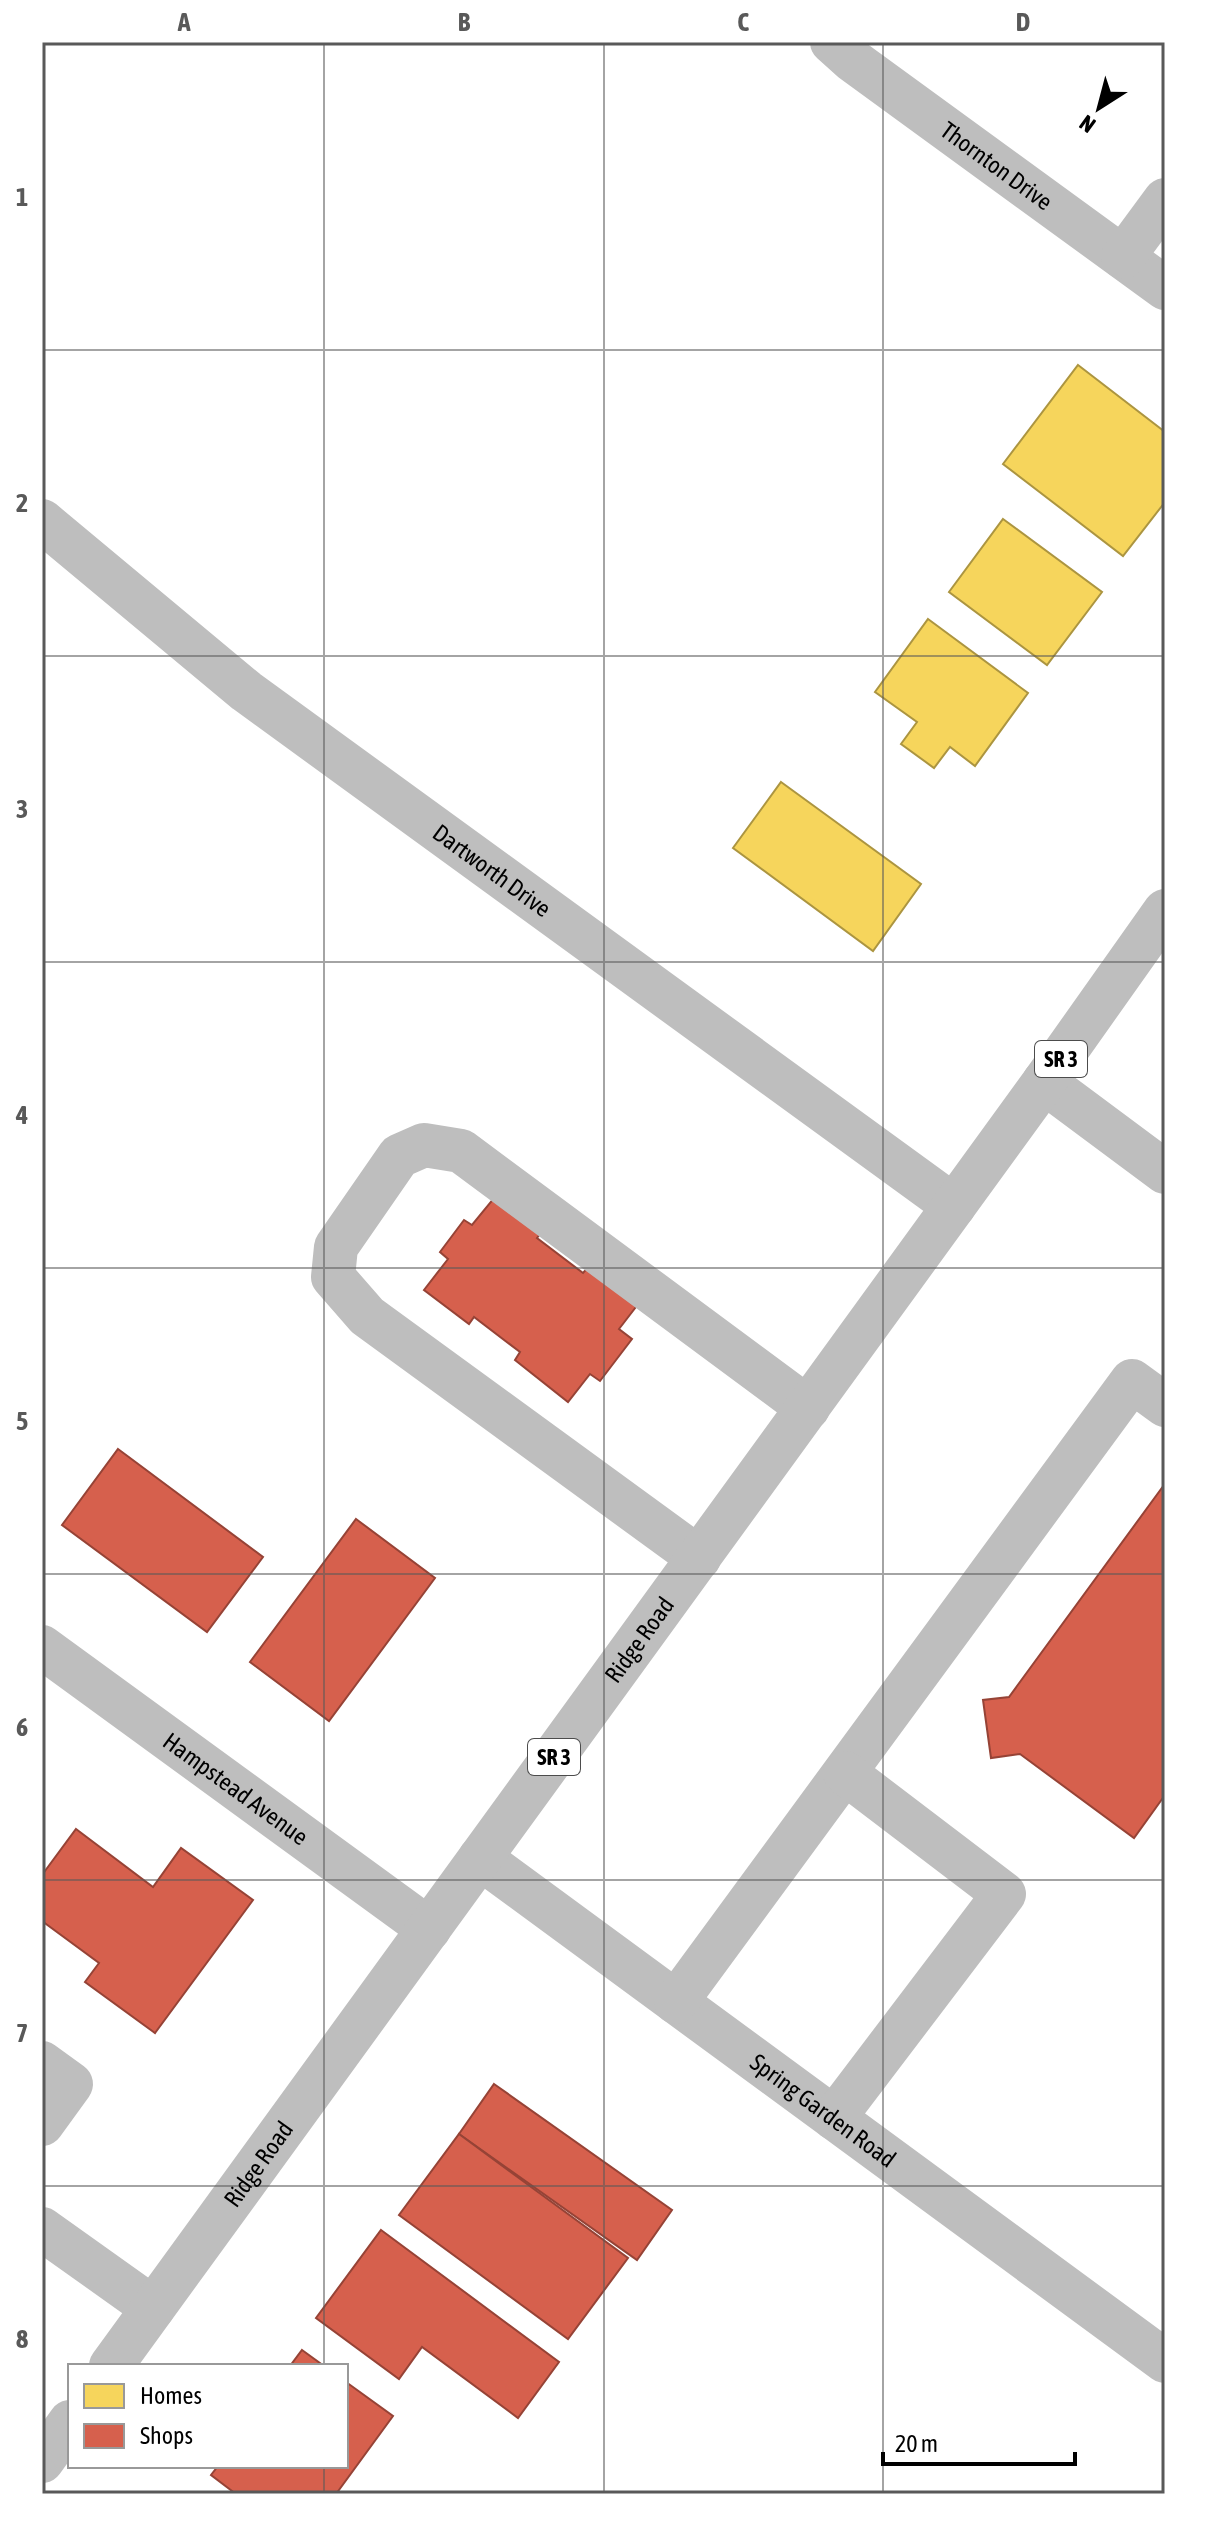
<svg xmlns="http://www.w3.org/2000/svg" width="1207" height="2536" font-family="'Asap Condensed',sans-serif">
	<style>
		.homes { fill: #f6d55c; stroke: #ac9540; stroke-width: 2 }
		.shops { fill: #d6604d; stroke: #964336; stroke-width: 2 }
		.lines { fill: none; stroke-linecap: round; stroke-linejoin: round }
		.minor { stroke: #bebebe; stroke-width: 44 }
		.major { stroke: #bebebe; stroke-width: 44 }
		.grid { fill: none; stroke: #595959; stroke-width: 2; stroke-opacity: 0.55 }
		.labels { text-anchor: middle; dominant-baseline: central; stroke-width: 8; stroke-linejoin: round; paint-order: stroke }
		.shield { fill: #fff; stroke: #4c4c4c; stroke-width: 2 }
		.shield-label { font-size: 22px; font-weight: bold; fill: #000 }
		.street-label { font-size: 24px; fill: #000; stroke: #fff }
		.neatline { fill: none; stroke: #595959; stroke-width: 3 }
		.grid-label { font-size: 26px; text-anchor: middle; font-weight: bold; fill: #595959 }
	</style>
	<rect width="100%" height="100%" fill="#fff"/>
	<g class="homes">
		<path d="M1078,365L1165,432V502L1123,556L1003,464Z"/>
		<path d="M1003,519L1102,592L1047,665L949,592Z"/>
		<path d="M928,619L1028,693L975,766L950,747L934,768L901,744L917,722L875,692Z"/>
		<path d="M781,782L921,884L873,951L733,848Z"/>
	</g>
	<g class="shops">
		<path d="M494,1198L541,1233L537,1238L583,1273L590,1265L639,1303L619,1329L632,1339L600,1381L590,1374L568,1402L515,1360L520,1352L474,1317L469,1324L424,1290L448,1259L440,1252L464,1220L472,1225Z"/>
		<path d="M118,1449L263,1557L207,1632L62,1525Z"/>
		<path d="M1164,1485L1165,1795L1134,1838L1020,1754L991,1758L983,1700L1009,1697Z"/>
		<path d="M356,1519L435,1578L329,1721L250,1662Z"/>
		<path d="M76,1829L153,1887L181,1848L253,1900L155,2033L85,1982L99,1963L42,1921V1875Z"/>
		<path d="M494,2084L672,2210L637,2260L459,2134Z"/>
		<path d="M459,2134L628,2258L568,2339L399,2215Z"/>
		<path d="M381,2230L559,2362L518,2418L422,2347L399,2379L316,2318Z"/>
		<path d="M302,2350L324,2366H290Z"/>
		<path d="M346,2382L393,2416L336,2494H236L211,2475L218,2466H346Z"/>
	</g>
	<g class="lines">
		<g class="minor">
			<path id="s1" d="M832,42L852,60L1165,288"/>
			<path d="M1123,257L1165,200"/>
			<path id="s2" d="M42,521L246,691L954,1206"/>
			<path d="M1044,1082L1165,1172"/>
			<path d="M699,1558L367,1316L333,1277L336,1247L399,1156L424,1145L461,1151L808,1408"/>
			<path id="s3" d="M42,1647L429,1929"/>
			<path id="s4" d="M480,1858L1165,2361"/>
			<path d="M676,2002L1132,1381L1165,1405"/>
			<path d="M42,2063L71,2084L42,2124"/>
			<path d="M834,2118L1004,1894L845,1773"/>
			<path d="M42,2229L153,2308"/>
		</g>
		<g class="major">
			<path id="s5" d="M111,2366L1044,1082L1165,911"/>
			<path d="M42,2461L70,2422"/>
		</g>
	</g>
	<path class="grid" d="M324,42V2366M604,42V2494M883,42V2494M42,350H1165M42,656H1165M42,962H1165M42,1268H1165M42,1574H1165M42,1880H1165M42,2186H1165M324,2466V2494"/>
	<g class="labels">
		<g class="shield">
			<rect x="1035" y="1041" width="52" height="36" rx="6"/>
			<rect x="528" y="1739" width="52" height="36" rx="6"/>
		</g>
		<g class="shield-label">
			<text x="1061" y="1059">SR 3</text>
			<text x="554" y="1757">SR 3</text>
		</g>
		<g class="street-label">
			<text stroke="none"><textPath href="#s1" startOffset="206">Thornton Drive</textPath></text>
			<text stroke="none"><textPath href="#s2" startOffset="570">Dartworth Drive</textPath></text>
			<text stroke="none"><textPath href="#s5" startOffset="898">Ridge Road</textPath></text>
			<text stroke="none"><textPath href="#s3" startOffset="240">Hampstead Avenue</textPath></text>
			<text stroke="none"><textPath href="#s4" startOffset="426">Spring Garden Road</textPath></text>
			<text stroke="none"><textPath href="#s5" startOffset="250">Ridge Road</textPath></text>
		</g>
	</g>
	<rect width="1207" height="2536" fill="none" stroke="#ffffff" stroke-width="88"/>
	<rect x="68" y="2364" width="280" height="104" fill="#ffffff" stroke="#999999" stroke-width="2"/>
	<rect x="84" y="2384" width="40" height="24" fill="#f6d55c" stroke="#999999" stroke-width="2"/>
	<text x="140" y="2404" font-size="24" fill="#000000">Homes</text>
	<rect x="84" y="2424" width="40" height="24" fill="#d6604d" stroke="#999999" stroke-width="2"/>
	<text x="140" y="2444" font-size="24" fill="#000000">Shops</text>
	<g transform="translate(1099 108) rotate(216)" stroke="#ffffff" stroke-width="6" paint-order="stroke">
	<path d="M0-6L14 30L0 20L-14 30Z" fill="#000000"/>
	<text y="-12" font-size="22" font-weight="bold" text-anchor="middle" fill="#000000">N</text>
	</g>
	<path d="M883 2452v12h192v-12" fill="none" stroke="#000000" stroke-width="4"/>
	<text x="895" y="2452" font-size="24" fill="#000000" stroke="#ffffff" stroke-width="6" paint-order="stroke">20 m</text>
	<rect x="44" y="44" width="1119" height="2448" class="neatline"/>
	<g class="grid-label">
		<text x="184" y="31">A</text>
		<text x="464" y="31">B</text>
		<text x="743" y="31">C</text>
		<text x="1023" y="31">D</text>
		<text x="22" y="206">1</text>
		<text x="22" y="512">2</text>
		<text x="22" y="818">3</text>
		<text x="22" y="1124">4</text>
		<text x="22" y="1430">5</text>
		<text x="22" y="1736">6</text>
		<text x="22" y="2042">7</text>
		<text x="22" y="2348">8</text>
	</g>
</svg>
